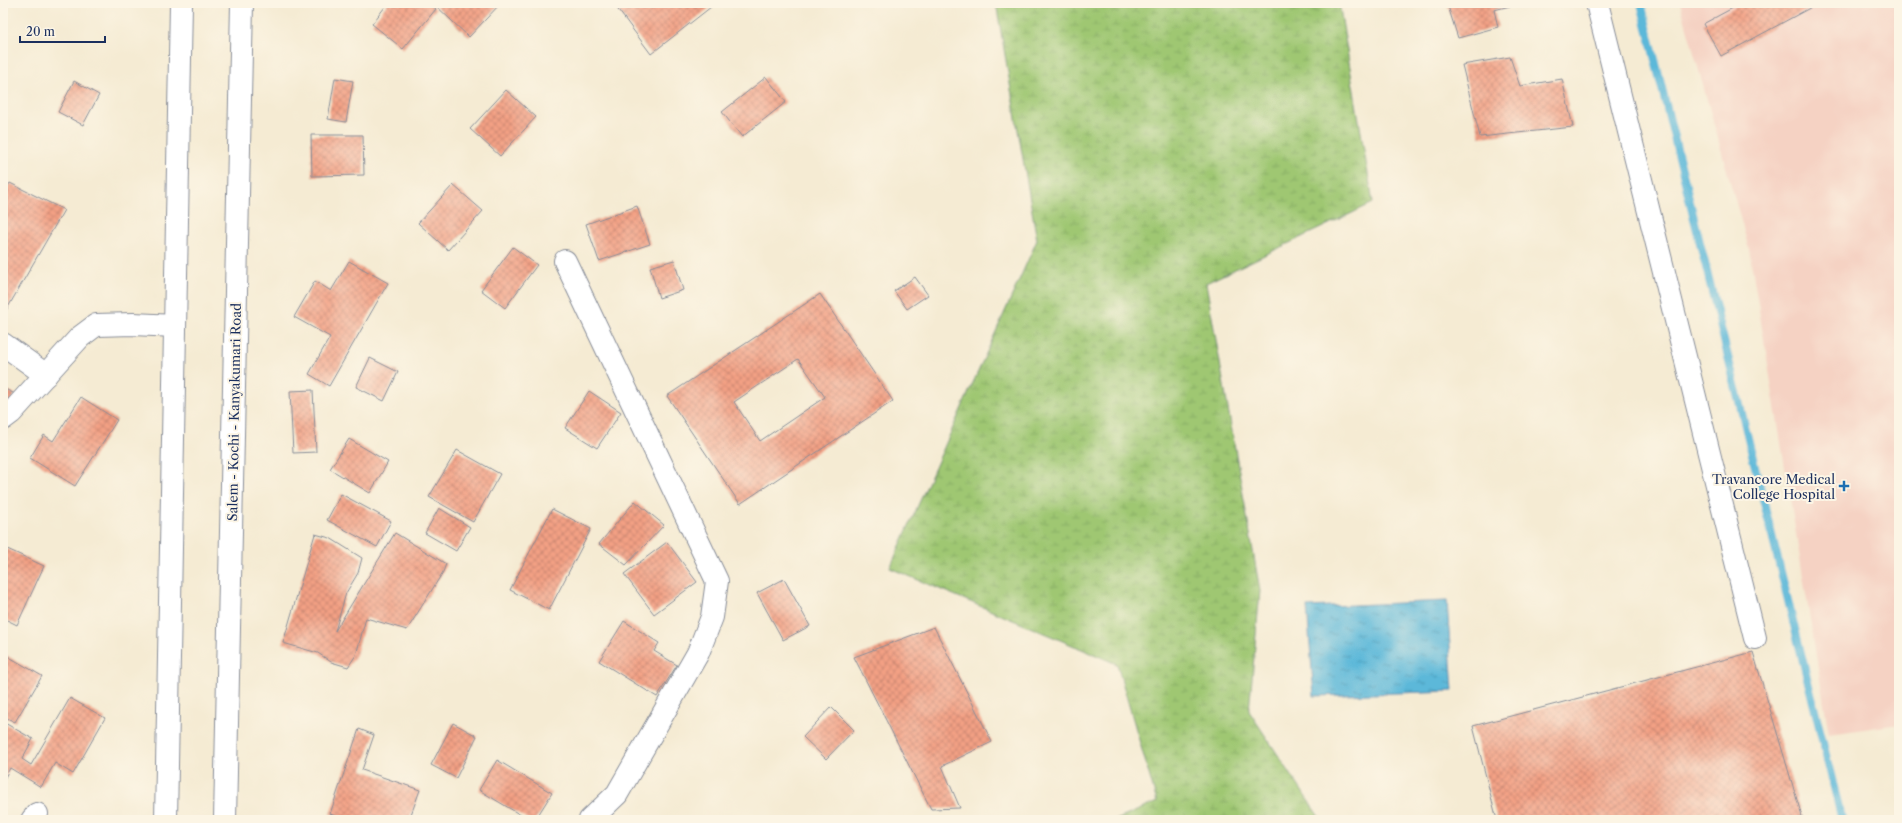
<svg xmlns="http://www.w3.org/2000/svg" width="1902" height="823" font-family="'Libre Caslon Text',serif">
	<style>
		.built { fill: #f5d2c3 }
		.wetland { fill: url(#wetland-marsh); stroke: #5d7b68 }
		.water { fill: url(#water-ripples); stroke: #3b749c }
		.lines { fill: none; stroke-linecap: round; stroke-linejoin: round }
		.stream { stroke: #5bb8d9; stroke-width: 8 }
		.building { fill: url(#building-cross-hatch); fill-rule: evenodd }
		.minor-casing { stroke: #888d98; stroke-width: 24 }
		.highway-casing { stroke: #888d98; stroke-width: 24 }
		.minor { stroke: #fff; stroke-width: 22 }
		.highway { stroke: #fff; stroke-width: 22 }
		.poi-dot { fill: #1f6fb2; stroke: #fcf5e5; stroke-width: 1.5 }
		.labels { text-anchor: middle; dominant-baseline: central; stroke-width: 4; stroke-linejoin: round; paint-order: stroke }
		.street-label { font-size: 13px; fill: #1b2f5e; stroke: #fcf5e5 }
		.poi-label { font-size: 13px; fill: #1b2f5e; stroke: #fcf5e5; text-anchor: end }
	</style>
	<defs>
		<pattern id="wetland-marsh" width="20" height="14" patternUnits="userSpaceOnUse"><rect width="20" height="14" fill="#9fc772"/><path d="M1 5h8M5 5V1M11 12h8M15 12V8" fill="none" stroke="#88ab65"/></pattern>
		<pattern id="water-ripples" width="26" height="14" patternUnits="userSpaceOnUse"><rect width="26" height="14" fill="#5bb8d9"/><path d="M2 4q2-2 4 0t4 0M15 11q2-2 4 0t4 0" fill="none" stroke="#4a96b3"/></pattern>
		<pattern id="building-cross-hatch" width="8" height="8" patternUnits="userSpaceOnUse"><rect width="8" height="8" fill="#f3a084"/><path d="M0 0l8 8M0 8l8-8" fill="none" stroke="#c4836f"/></pattern>
	</defs>
	<rect width="100%" height="100%" fill="#fcf5e5"/>
	<filter id="ink" filterUnits="userSpaceOnUse"><feTurbulence type="fractalNoise" baseFrequency=".025" numOctaves="2"/><feDisplacementMap in="SourceGraphic" scale="8" xChannelSelector="R" yChannelSelector="G"/><feConvolveMatrix kernelMatrix="1 2 1 2 8 2 1 2 1" color-interpolation-filters="sRGB"/></filter>
	<filter id="wash" filterUnits="userSpaceOnUse"><feTurbulence type="fractalNoise" baseFrequency=".012" numOctaves="4" result="noise"/><feDisplacementMap in="SourceGraphic" scale="16" xChannelSelector="R" yChannelSelector="G"/><feGaussianBlur stdDeviation="0.9" result="paint"/><feColorMatrix in="noise" values="0 0 0 0 0 0 0 0 0 0 0 0 0 0 0 0 0 1.4 0 .05"/><feComposite in="paint" operator="in"/></filter>
	<g filter="url(#wash)">
		<rect width="100%" height="100%" fill="#f5ebd3"/>
		<path class="built" d="M1680,3H1899V724L1829,734L1749,249Z"/>
		<path class="wetland" d="M996,3H1339L1373,203L1206,283L1260,591L1249,711L1321,820H1116L1157,802L1117,664L890,568L1037,240Z"/>
		<path class="water" d="M1447,601L1453,691L1314,696L1307,607Z"/>
		<g class="lines">
			<path class="stream" d="M1641,3L1842,820"/>
		</g>
		<g id="blocks">
			<g class="building">
				<path d="M388,3H429L436,9L403,49L372,24Z"/>
				<path d="M433,3H501L469,37Z"/>
				<path d="M613,3H716L651,54Z"/>
				<path d="M1447,3H1518V4L1494,10L1498,27L1458,38Z"/>
				<path d="M1742,3H1819L1721,56L1703,24Z"/>
				<path d="M1510,57L1520,86L1562,79L1573,127L1480,137L1462,65Z"/>
				<path d="M766,77L786,102L742,137L722,112Z"/>
				<path d="M335,78L353,81L346,122L328,119Z"/>
				<path d="M74,81L99,95L83,125L58,112Z"/>
				<path d="M506,90L536,117L500,156L470,129Z"/>
				<path d="M311,135H363L364,175L312,176Z"/>
				<path d="M10,183L64,210L3,316V193Z"/>
				<path d="M453,185L483,211L448,250L418,223Z"/>
				<path d="M637,206L650,244L599,261L586,224Z"/>
				<path d="M513,247L537,265L505,308L481,290Z"/>
				<path d="M674,260L683,290L659,298L650,267Z"/>
				<path d="M349,261L388,283L329,386L309,374L330,337L294,317L315,281L331,291Z"/>
				<path d="M915,277L928,295L907,309L894,291Z"/>
				<path d="M820,294L893,401L740,504L667,396ZM798,359L825,397L760,441L734,402Z"/>
				<path d="M370,358L398,372L384,401L356,387Z"/>
				<path d="M3,388L15,394L9,407L3,405Z"/>
				<path d="M313,390L316,452L293,453L290,391Z"/>
				<path d="M589,391L621,412L597,448L565,428Z"/>
				<path d="M81,397L117,420L75,486L30,458L44,435L53,441Z"/>
				<path d="M349,439L388,462L370,493L330,469Z"/>
				<path d="M457,450L500,474L473,522L429,497Z"/>
				<path d="M341,494L391,521L377,547L327,520Z"/>
				<path d="M635,501L664,525L626,565L599,544Z"/>
				<path d="M439,508L470,527L456,551L425,533Z"/>
				<path d="M552,509L591,529L549,610L510,590Z"/>
				<path d="M395,533L446,564L443,572L407,630L366,618L356,655L348,667L331,662L318,653L283,643L315,534L330,538L362,558L358,573L346,593L335,631Z"/>
				<path d="M667,542L697,582L654,614L624,574Z"/>
				<path d="M3,547L44,566L17,625L3,618Z"/>
				<path d="M784,579L810,626L783,640L757,593Z"/>
				<path d="M624,621L659,643L654,651L677,665L657,697L599,661Z"/>
				<path d="M934,627L992,742L942,766L960,808L931,809L854,657Z"/>
				<path d="M1753,652L1803,820H1497L1473,726Z"/>
				<path d="M4,654L42,676L15,722L3,716Z"/>
				<path d="M70,698L105,718L73,774L55,763L41,787L10,768L3,781V722L33,739L22,759L31,765Z"/>
				<path d="M831,707L854,730L826,759L803,737Z"/>
				<path d="M453,723L477,736L456,778L431,765Z"/>
				<path d="M359,729L374,735L362,770L420,790L409,820H347L330,814Z"/>
				<path d="M497,760L552,793L535,820H529L479,790Z"/>
			</g>
		</g>
	</g>
	<g filter="url(#ink)">
		<use href="#blocks" fill-opacity="0" stroke="#888d98" stroke-width="1"/>
		<g class="lines">
			<g class="minor-casing">
				<g id="minor">
					<path d="M1597,3L1755,638"/>
					<path d="M565,261L717,581L712,617L698,653L617,794L590,820"/>
					<path d="M3,344L46,375"/>
					<path d="M3,419L11,413L80,337L96,325L133,324L175,326"/>
					<path d="M32,820L37,814"/>
				</g>
			</g>
			<g class="highway-casing">
				<g id="highway">
					<path d="M166,820L181,3"/>
					<path d="M225,820L242,3"/>
				</g>
			</g>
			<use href="#minor" class="minor"/>
			<use href="#highway" class="highway"/>
		</g>
	</g>
	<path class="poi-dot" d="M1842 480h4v4h4v4h-4v4h-4v-4h-4v-4h4z"/>
	<g class="labels">
		<g class="street-label">
			<text transform="translate(234 412) rotate(-89)">Salem - Kochi - Kanyakumari Road</text>
		</g>
		<g class="poi-label">
			<text x="1835" y="479">Travancore Medical<tspan x="1835" dy="15">College Hospital</tspan></text>
		</g>
	</g>
	<rect width="1902" height="823" fill="none" stroke="#fcf5e5" stroke-width="16"/>
	<path d="M20 36v6h85v-6" fill="none" stroke="#1b2f5e" stroke-width="2"/>
	<text x="26" y="36" font-size="12" fill="#1b2f5e" stroke="#fcf5e5" stroke-width="3" paint-order="stroke">20 m</text>
</svg>
